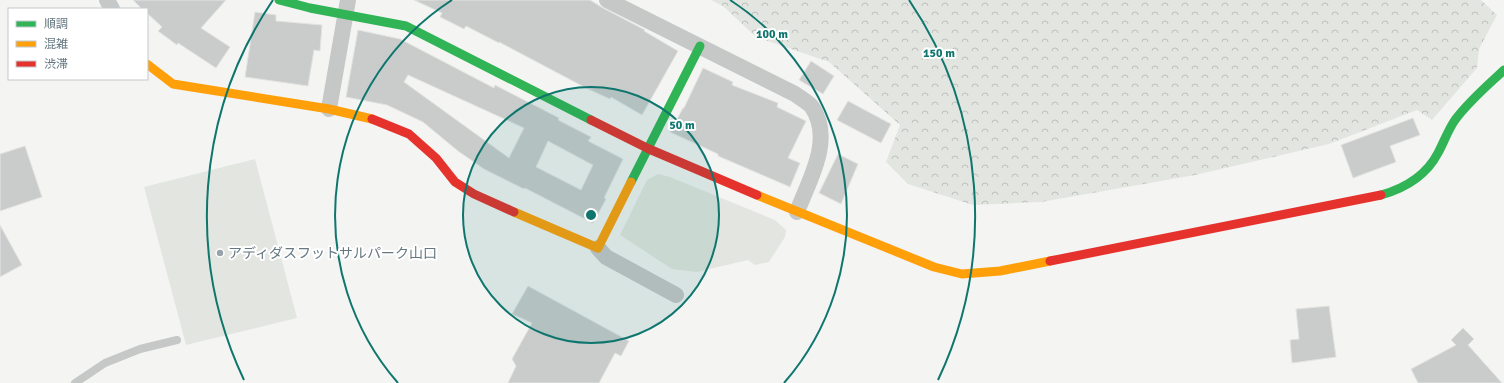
<svg xmlns="http://www.w3.org/2000/svg" width="1504" height="383" font-family="Signika,'Noto Sans JP',sans-serif">
	<style>
		.forest { fill: url(#forest-crowns) }
		.garden { fill: #e3e6e0 }
		.building { fill: #cacccc; stroke: #e3e3e2; fill-rule: evenodd }
		.lines { fill: none; stroke-linecap: round; stroke-linejoin: round }
		.lane { stroke: #c6c8c8; stroke-width: 8 }
		.street { stroke: #c6c8c8; stroke-width: 16 }
		.fast { stroke: #30b455; stroke-width: 9 }
		.slow { stroke: #ff9f0a; stroke-width: 9 }
		.jam { stroke: #e5322d; stroke-width: 9 }
		.ring { fill: none; stroke: #0f766e; stroke-width: 2 }
		.poi-dot { fill: #98a3a9; stroke: #fff; stroke-width: 1.5 }
		.labels { text-anchor: middle; dominant-baseline: central; stroke-width: 4; stroke-linejoin: round; paint-order: stroke }
		.poi-label { font-size: 14px; fill: #667881; stroke: #fff; text-anchor: start }
		.centre { fill: #0f766e; stroke: #fff; stroke-width: 2 }
		.ring-label { font-size: 12px; text-anchor: middle; font-weight: bold; fill: #0f766e; stroke: #fff; stroke-width: 4; stroke-linejoin: round; paint-order: stroke }
	</style>
	<defs>
		<pattern id="forest-crowns" width="20" height="18" patternUnits="userSpaceOnUse"><rect width="20" height="18" fill="#e3e6e0"/><path d="M2 6a3 3 0 1 1 6 0M12 15a3 3 0 1 1 6 0" fill="none" stroke="#bcbfbb"/></pattern>
	</defs>
	<rect width="100%" height="100%" fill="#f4f4f3"/>
	<path class="forest" d="M711,0H1481L1497,15L1479,49L1477,68L1432,120L1417,110L1329,144L1195,175L1041,202L973,205L908,184L886,162L900,125L829,62L756,37L723,6Z"/>
	<g class="garden">
		<path d="M255,159L297,318L186,345L144,187Z"/>
		<path d="M658,174L670,177L775,220L786,230L785,237L769,262L755,265L748,260L697,272L672,269L620,235L647,180Z"/>
	</g>
	<g class="building">
		<path d="M133,0H226L201,28L230,47L216,68L178,43L177,45L158,31L162,27L147,13V9H142Z"/>
		<path d="M414,0H590L603,8L645,30L644,31L678,51L642,115L611,97L610,99L586,88L499,42V43L466,26L464,29L440,17L442,13Z"/>
		<path d="M255,12L276,15V21L322,25L320,51L314,50L308,86L245,77Z"/>
		<path d="M358,30L400,39L494,88L495,85L559,118L558,120L591,137L588,141L623,159L604,198L606,199L593,223L525,188L524,189L484,169L458,151L423,122L387,105L346,97ZM408,75L524,128L509,158L404,82ZM548,141L593,165L581,190L536,167Z"/>
		<path d="M811,61L834,76L823,94L799,80Z"/>
		<path d="M703,68L733,82L732,85L778,103L777,107L806,121L788,158L800,163L790,187L718,156V154L670,132L683,108H684Z"/>
		<path d="M848,101L891,124L881,143L837,120Z"/>
		<path d="M1413,118L1420,135L1390,146L1396,162L1353,178L1341,145Z"/>
		<path d="M25,146L42,197L0,211V154Z"/>
		<path d="M838,154L858,164L841,204L819,193Z"/>
		<path d="M0,225L22,265L0,277Z"/>
		<path d="M528,286L629,341L621,356L615,353L599,383H508L516,366L512,359L532,323L512,314Z"/>
		<path d="M1329,306L1336,357L1292,363L1290,340L1299,339L1296,309Z"/>
		<path d="M1463,328L1474,339L1468,345L1502,383H1418L1411,369L1456,345L1451,340Z"/>
	</g>
	<g class="lines">
		<path class="lane" d="M75,383L105,363L140,349L177,340"/>
		<g class="street">
			<path d="M107,0L112,9"/>
			<path d="M607,0L795,94C800,98 808,102 812,107C834,140 809,180 797,212"/>
			<path d="M329,109L348,0"/>
			<path d="M598,248L606,257L676,295"/>
		</g>
		<g class="fast">
			<path d="M279,0L310,8L406,26L591,120"/>
			<path d="M631,182L700,46"/>
			<path d="M1381,195C1406,188 1426,176 1438,153C1444,142 1448,130 1455,120C1469,101 1487,86 1504,70"/>
		</g>
		<g class="slow">
			<path d="M147,64L173,84L329,109L372,119"/>
			<path d="M757,195L934,267L962,274L1000,271L1050,261"/>
			<path d="M514,212L598,248L631,182"/>
		</g>
		<g class="jam">
			<path d="M372,119L409,134L436,158L455,182L474,194L514,212"/>
			<path d="M591,120L649,149L757,195"/>
			<path d="M1050,261L1381,195"/>
		</g>
	</g>
	<circle cx="591" cy="215" r="128" fill="#0f766e" fill-opacity=".12"/>
	<g class="ring">
		<circle cx="591" cy="215" r="128"/>
		<path d="M398 383A256 256 0 0 1 452 0M730 0A256 256 0 0 1 784 383"/>
		<path d="M244 380A384 384 0 0 1 273 0M909 0A384 384 0 0 1 938 380"/>
	</g>
	<circle class="poi-dot" cx="220" cy="253" r="4"/>
	<g class="labels">
		<g class="poi-label">
			<text x="228" y="253">アディダスフットサルパーク山口</text>
		</g>
	</g>
	<circle cx="591" cy="215" r="6" class="centre"/>
	<g class="ring-label">
		<text x="772" y="38">100 m</text>
		<text x="939" y="57">150 m</text>
		<text x="682" y="129">50 m</text>
	</g>
	<rect x="8" y="8" width="140" height="72" fill="#ffffff" stroke="#c2c9cd"/>
	<rect x="16" y="21" width="20" height="6" fill="#30b455" stroke="#c2c9cd"/>
	<text x="44" y="28" font-size="12" fill="#667881">順調</text>
	<rect x="16" y="41" width="20" height="6" fill="#ff9f0a" stroke="#c2c9cd"/>
	<text x="44" y="48" font-size="12" fill="#667881">混雑</text>
	<rect x="16" y="61" width="20" height="6" fill="#e5322d" stroke="#c2c9cd"/>
	<text x="44" y="68" font-size="12" fill="#667881">渋滞</text>
</svg>
